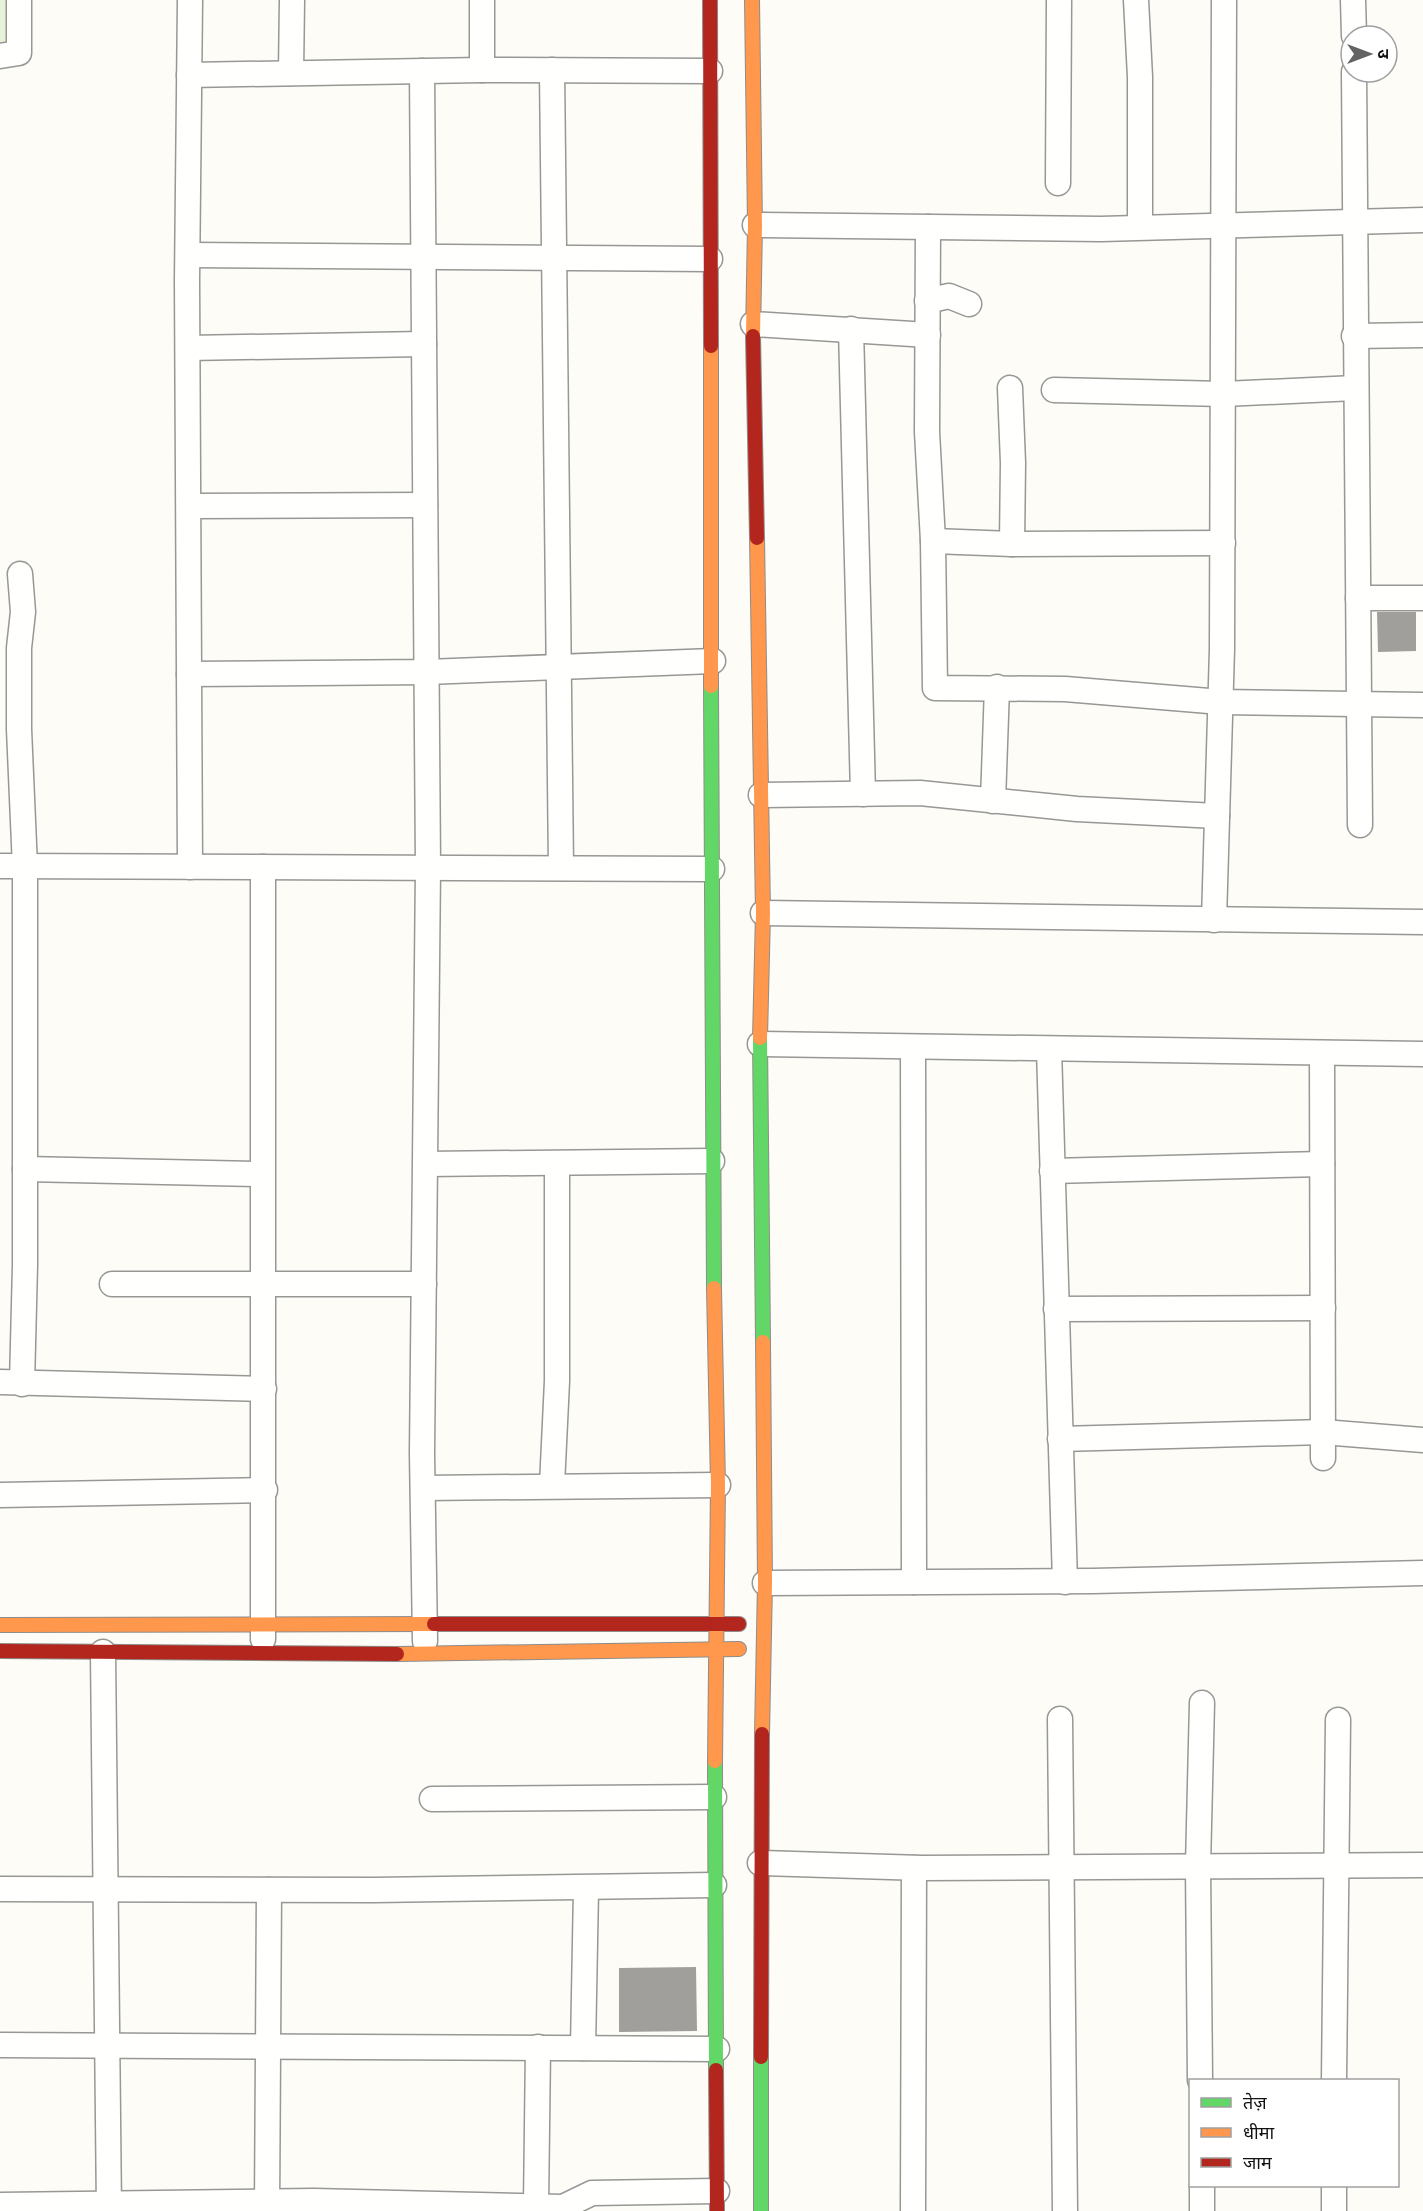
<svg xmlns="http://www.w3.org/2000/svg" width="1423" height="2211" font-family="'Crimson Pro','Noto Sans Devanagari',serif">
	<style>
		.green { fill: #e7f3d7 }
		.building { fill: #a19f9c }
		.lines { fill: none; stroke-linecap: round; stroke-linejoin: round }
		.street-casing { stroke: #979795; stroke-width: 27 }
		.fast-casing { stroke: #8e8d8b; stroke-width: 16 }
		.slow-casing { stroke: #8e8d8b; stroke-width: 16 }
		.jam-casing { stroke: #8e8d8b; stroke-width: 16 }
		.street { stroke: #fffffe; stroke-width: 24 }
		.fast { stroke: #63d668; stroke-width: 14 }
		.slow { stroke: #ff974d; stroke-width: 14 }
		.jam { stroke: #b3261e; stroke-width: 14 }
	</style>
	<rect width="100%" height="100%" fill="#fdfcf7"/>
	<path class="green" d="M0,0H16L17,52H0Z"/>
	<g class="building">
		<path d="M1377,612H1416V651L1378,652Z"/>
		<path d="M696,1967L697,2031L619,2032V1968Z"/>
	</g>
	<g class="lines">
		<g class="street-casing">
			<g id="street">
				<path d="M190,0L187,281L190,867"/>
				<path d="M482,0V70L710,71"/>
				<path d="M1136,0L1140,77V227"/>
				<path d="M1353,0L1354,36"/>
				<path d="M0,56L19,53V0"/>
				<path d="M552,70L561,868"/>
				<path d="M422,71L428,868L422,1453L425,1641"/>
				<path d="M1354,72L1360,825"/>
				<path d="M291,73L292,0"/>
				<path d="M189,75L482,70"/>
				<path d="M1058,183L1059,0"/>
				<path d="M755,225L1101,229L1423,220"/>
				<path d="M928,227L927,432L933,541L935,688L1065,689L1221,702L1423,705"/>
				<path d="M188,255L710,259"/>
				<path d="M927,301L949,296L969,304"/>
				<path d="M753,324L928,335"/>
				<path d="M851,329L863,794"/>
				<path d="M1354,336L1423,335"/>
				<path d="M188,348L424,344"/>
				<path d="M1010,388L1013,463L1012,544"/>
				<path d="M1054,390L1224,394L1355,388"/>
				<path d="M189,506L425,505"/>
				<path d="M933,541L1012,544L1223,543"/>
				<path d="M20,574L23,612L19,648V729L25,867V1265L22,1384"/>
				<path d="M1358,598H1423"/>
				<path d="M189,674L427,672L713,661"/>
				<path d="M761,795L920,793L1077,809L1217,816"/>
				<path d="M993,801L997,687"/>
				<path d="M0,866L712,869"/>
				<path d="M263,867V1639"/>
				<path d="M763,913L1423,922"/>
				<path d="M1214,920L1222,649L1224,0"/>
				<path d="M760,1044L1423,1054"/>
				<path d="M913,1047L914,1582"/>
				<path d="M1049,1049L1065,1582"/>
				<path d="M1322,1053L1323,1458"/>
				<path d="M426,1164L712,1161"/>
				<path d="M25,1169L261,1174"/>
				<path d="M1052,1171L1322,1164"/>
				<path d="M112,1284H424"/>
				<path d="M1056,1309L1323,1308"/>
				<path d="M0,1382L264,1389"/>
				<path d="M1060,1439L1323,1432L1423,1440"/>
				<path d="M552,1485L557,1381V1164"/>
				<path d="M423,1488L718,1485"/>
				<path d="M0,1495L265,1490"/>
				<path d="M765,1583L1093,1581L1423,1573"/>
				<path d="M103,1652L109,2211"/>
				<path d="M1060,1719L1065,2211"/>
				<path d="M432,1799L714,1797"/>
				<path d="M760,1863L922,1868L1423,1865"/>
				<path d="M0,1889L374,1890L714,1885"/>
				<path d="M0,2045L717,2049"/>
				<path d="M583,2048L586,1889"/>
				<path d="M1200,2080L1198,1866L1202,1703"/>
				<path d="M1334,2080L1338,1720"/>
				<path d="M1202,2186V2211"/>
				<path d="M0,2205L314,2201L563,2207L592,2193L717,2191"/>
				<path d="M536,2206L538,2047"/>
				<path d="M267,2211L269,1890"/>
				<path d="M913,2211L914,1868"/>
				<path d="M1334,2211V2186"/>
			</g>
		</g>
		<g class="fast-casing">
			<g id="fast">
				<path d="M711,686L714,1288"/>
				<path d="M760,1038L763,1342"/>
				<path d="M715,1761L716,2070"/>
				<path d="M761,2057V2211"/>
			</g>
		</g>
		<g class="slow-casing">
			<g id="slow">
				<path d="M752,0L755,225L753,336"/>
				<path d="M711,346V686"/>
				<path d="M757,538L763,913L760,1038"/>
				<path d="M714,1288L718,1485L715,1761"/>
				<path d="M0,1625L434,1624"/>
				<path d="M397,1654L739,1649"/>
				<path d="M762,1734L765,1583L763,1342"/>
			</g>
		</g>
		<g class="jam-casing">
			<g id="jam">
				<path d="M710,0L711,346"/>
				<path d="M753,336L757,538"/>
				<path d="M434,1624H739"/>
				<path d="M0,1651L397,1654"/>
				<path d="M761,2057L762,1734"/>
				<path d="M716,2070L717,2211"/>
			</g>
		</g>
		<use href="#street" class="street"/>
		<use href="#fast" class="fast"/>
		<use href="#slow" class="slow"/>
		<use href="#jam" class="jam"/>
	</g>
	<rect x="1189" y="2079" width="210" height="108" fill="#ffffff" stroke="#a0a0a0" stroke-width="1.5"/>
	<rect x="1201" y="2098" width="30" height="9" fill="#63d668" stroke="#a0a0a0" stroke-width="1.5"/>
	<text x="1243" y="2109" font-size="18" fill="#111111">तेज़</text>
	<rect x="1201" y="2128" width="30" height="9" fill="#ff974d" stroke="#a0a0a0" stroke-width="1.5"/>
	<text x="1243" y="2139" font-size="18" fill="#111111">धीमा</text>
	<rect x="1201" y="2158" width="30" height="9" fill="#b3261e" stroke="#a0a0a0" stroke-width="1.5"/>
	<text x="1243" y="2169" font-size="18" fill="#111111">जाम</text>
	<g transform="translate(1369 54) rotate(90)"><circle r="28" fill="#ffffff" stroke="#a0a0a0" stroke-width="1.5"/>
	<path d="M0-4.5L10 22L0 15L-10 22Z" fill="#646362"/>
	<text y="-9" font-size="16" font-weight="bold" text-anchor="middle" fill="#111111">उ</text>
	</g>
</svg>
